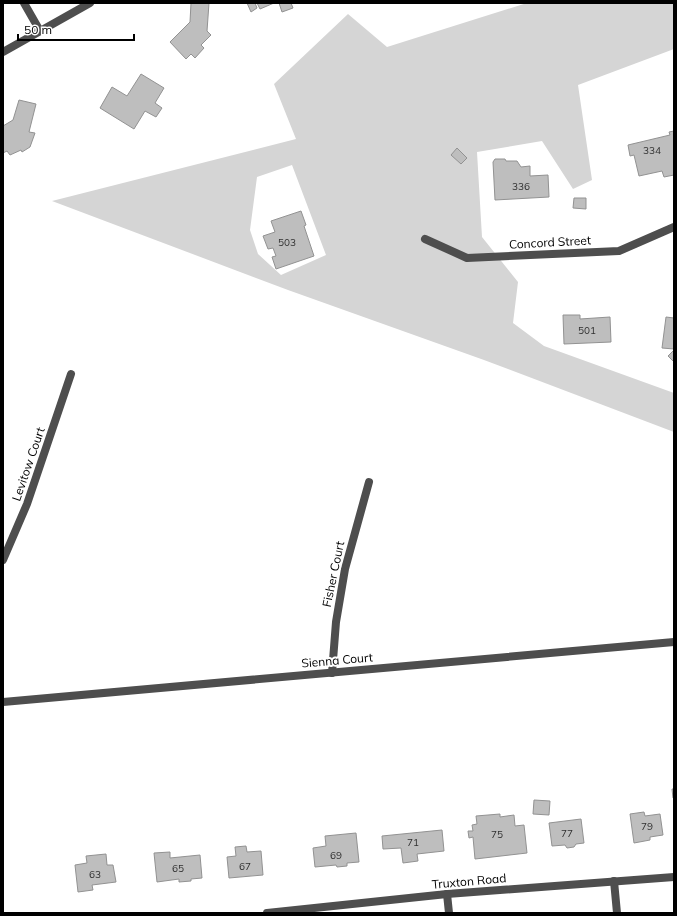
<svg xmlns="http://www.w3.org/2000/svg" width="677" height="916" font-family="Mulish,sans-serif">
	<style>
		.green { fill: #d5d5d5; fill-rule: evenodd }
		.building { fill: #bebebe; stroke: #929292 }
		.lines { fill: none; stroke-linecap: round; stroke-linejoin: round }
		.minor { stroke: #4e4e4e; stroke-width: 8 }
		.tertiary { stroke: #4e4e4e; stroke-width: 8 }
		.labels { text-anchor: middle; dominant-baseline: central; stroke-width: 4; stroke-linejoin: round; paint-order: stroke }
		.number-label { font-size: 10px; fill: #303030 }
		.street-label { font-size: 12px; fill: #000; stroke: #fff }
	</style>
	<rect width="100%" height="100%" fill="#fff"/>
	<path class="green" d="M527,3H674V49L578,85L592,180L573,189L542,141L477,152L482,237L518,282L513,323L544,346L674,393V432L484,360L288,290L52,201L296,139L274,84L348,14L387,47ZM292,165L326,255L281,275L258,254L250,230L257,177Z"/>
	<g class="building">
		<path d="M191,3H209L207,31L211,35L201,45L204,48L195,58L191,54L186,59L170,42L190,22Z"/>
		<path d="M247,3H255L257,8L251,12Z"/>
		<path d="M257,3H274L260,9Z"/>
		<path d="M279,3H291L293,8L282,12Z"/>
		<path d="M141,74L164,88L155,103L162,108L156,117L145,111L134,129L100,108L112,87L127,96Z"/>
		<path d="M19,100L36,104L29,132L35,133L30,147L22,152L21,150L10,155L7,151L3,153V126L13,120Z"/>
		<path d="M674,131V175L664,177L662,171L639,176L634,155L630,156L628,145L670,135L669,132Z"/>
		<path d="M457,148L467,158L461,164L451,155Z"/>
		<path d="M495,159H505L506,161H517L521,167L530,166V176L548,175L549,197L495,200L493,162Z"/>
		<path d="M574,198H586V209L573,208Z"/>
		<path d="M301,211L306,225L304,226L314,256L276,269L272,257L276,256L273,248L268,249L263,236L275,232L271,221Z"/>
		<path d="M563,315H580V319L610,317L611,342L564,344Z"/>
		<path d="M666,317L674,318V349L662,348Z"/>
		<path d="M674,350V362L668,356Z"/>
		<path d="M672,789H674V798H673Z"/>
		<path d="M534,800L550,801L549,815L533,814Z"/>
		<path d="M644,812L645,816L660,814L663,835L650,837V840L634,843L630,814Z"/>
		<path d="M500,814V817L514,815L515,826L524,825L527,853L475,859L473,837L469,838L468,831H473L472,825L477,824L476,816Z"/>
		<path d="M581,819L584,843L576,844L574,847L567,848L565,845L552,846L549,823Z"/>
		<path d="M442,830L444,851L417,854L418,861L403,863L401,848L383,849L382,836Z"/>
		<path d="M356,833L359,862L347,863V866L337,867L336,865L315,867L313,848L326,846L325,836Z"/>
		<path d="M246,846L247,852L261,851L263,875L229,878L227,857L236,856L235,847Z"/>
		<path d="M170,852V858L200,855L202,878L191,879V881L179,882V879L157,882L154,853Z"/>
		<path d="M106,854L107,865H113L116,882L92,885L93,890L78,892L75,865L87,863L86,856Z"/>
	</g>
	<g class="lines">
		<g class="minor">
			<path d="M24,3L40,31"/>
			<path d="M425,239L467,258L619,251L674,227"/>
			<path d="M3,560L27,504L71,374"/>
			<path d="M332,673L336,622L345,569L369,482"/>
			<path d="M3,702L674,642"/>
			<path d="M614,881L617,913"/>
			<path d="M447,894L449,913"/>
			<path d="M267,913L447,894L674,877"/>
		</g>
		<path class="tertiary" d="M3,52L90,3"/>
	</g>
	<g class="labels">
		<g class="number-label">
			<text x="652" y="150">334</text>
			<text x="521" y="186">336</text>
			<text x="287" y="242">503</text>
			<text x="587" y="330">501</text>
			<text x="647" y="826">79</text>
			<text x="567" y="833">77</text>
			<text x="497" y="834">75</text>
			<text x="413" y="842">71</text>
			<text x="336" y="855">69</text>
			<text x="245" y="866">67</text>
			<text x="178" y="868">65</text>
			<text x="95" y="874">63</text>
		</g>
		<g class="street-label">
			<text transform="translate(550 242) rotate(-3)">Concord Street</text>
			<text transform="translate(28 464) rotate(-71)">Levitow Court</text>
			<text transform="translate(333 574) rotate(-78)">Fisher Court</text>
			<text transform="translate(337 660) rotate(-5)">Sienna Court</text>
			<text transform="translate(469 881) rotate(-5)">Truxton Road</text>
		</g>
	</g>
	<rect width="677" height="916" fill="none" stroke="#000000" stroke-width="8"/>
	<path d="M18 34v6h116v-6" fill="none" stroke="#000000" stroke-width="2"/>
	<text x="24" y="34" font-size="12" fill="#000000" stroke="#ffffff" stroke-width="3" paint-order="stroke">50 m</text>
</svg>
